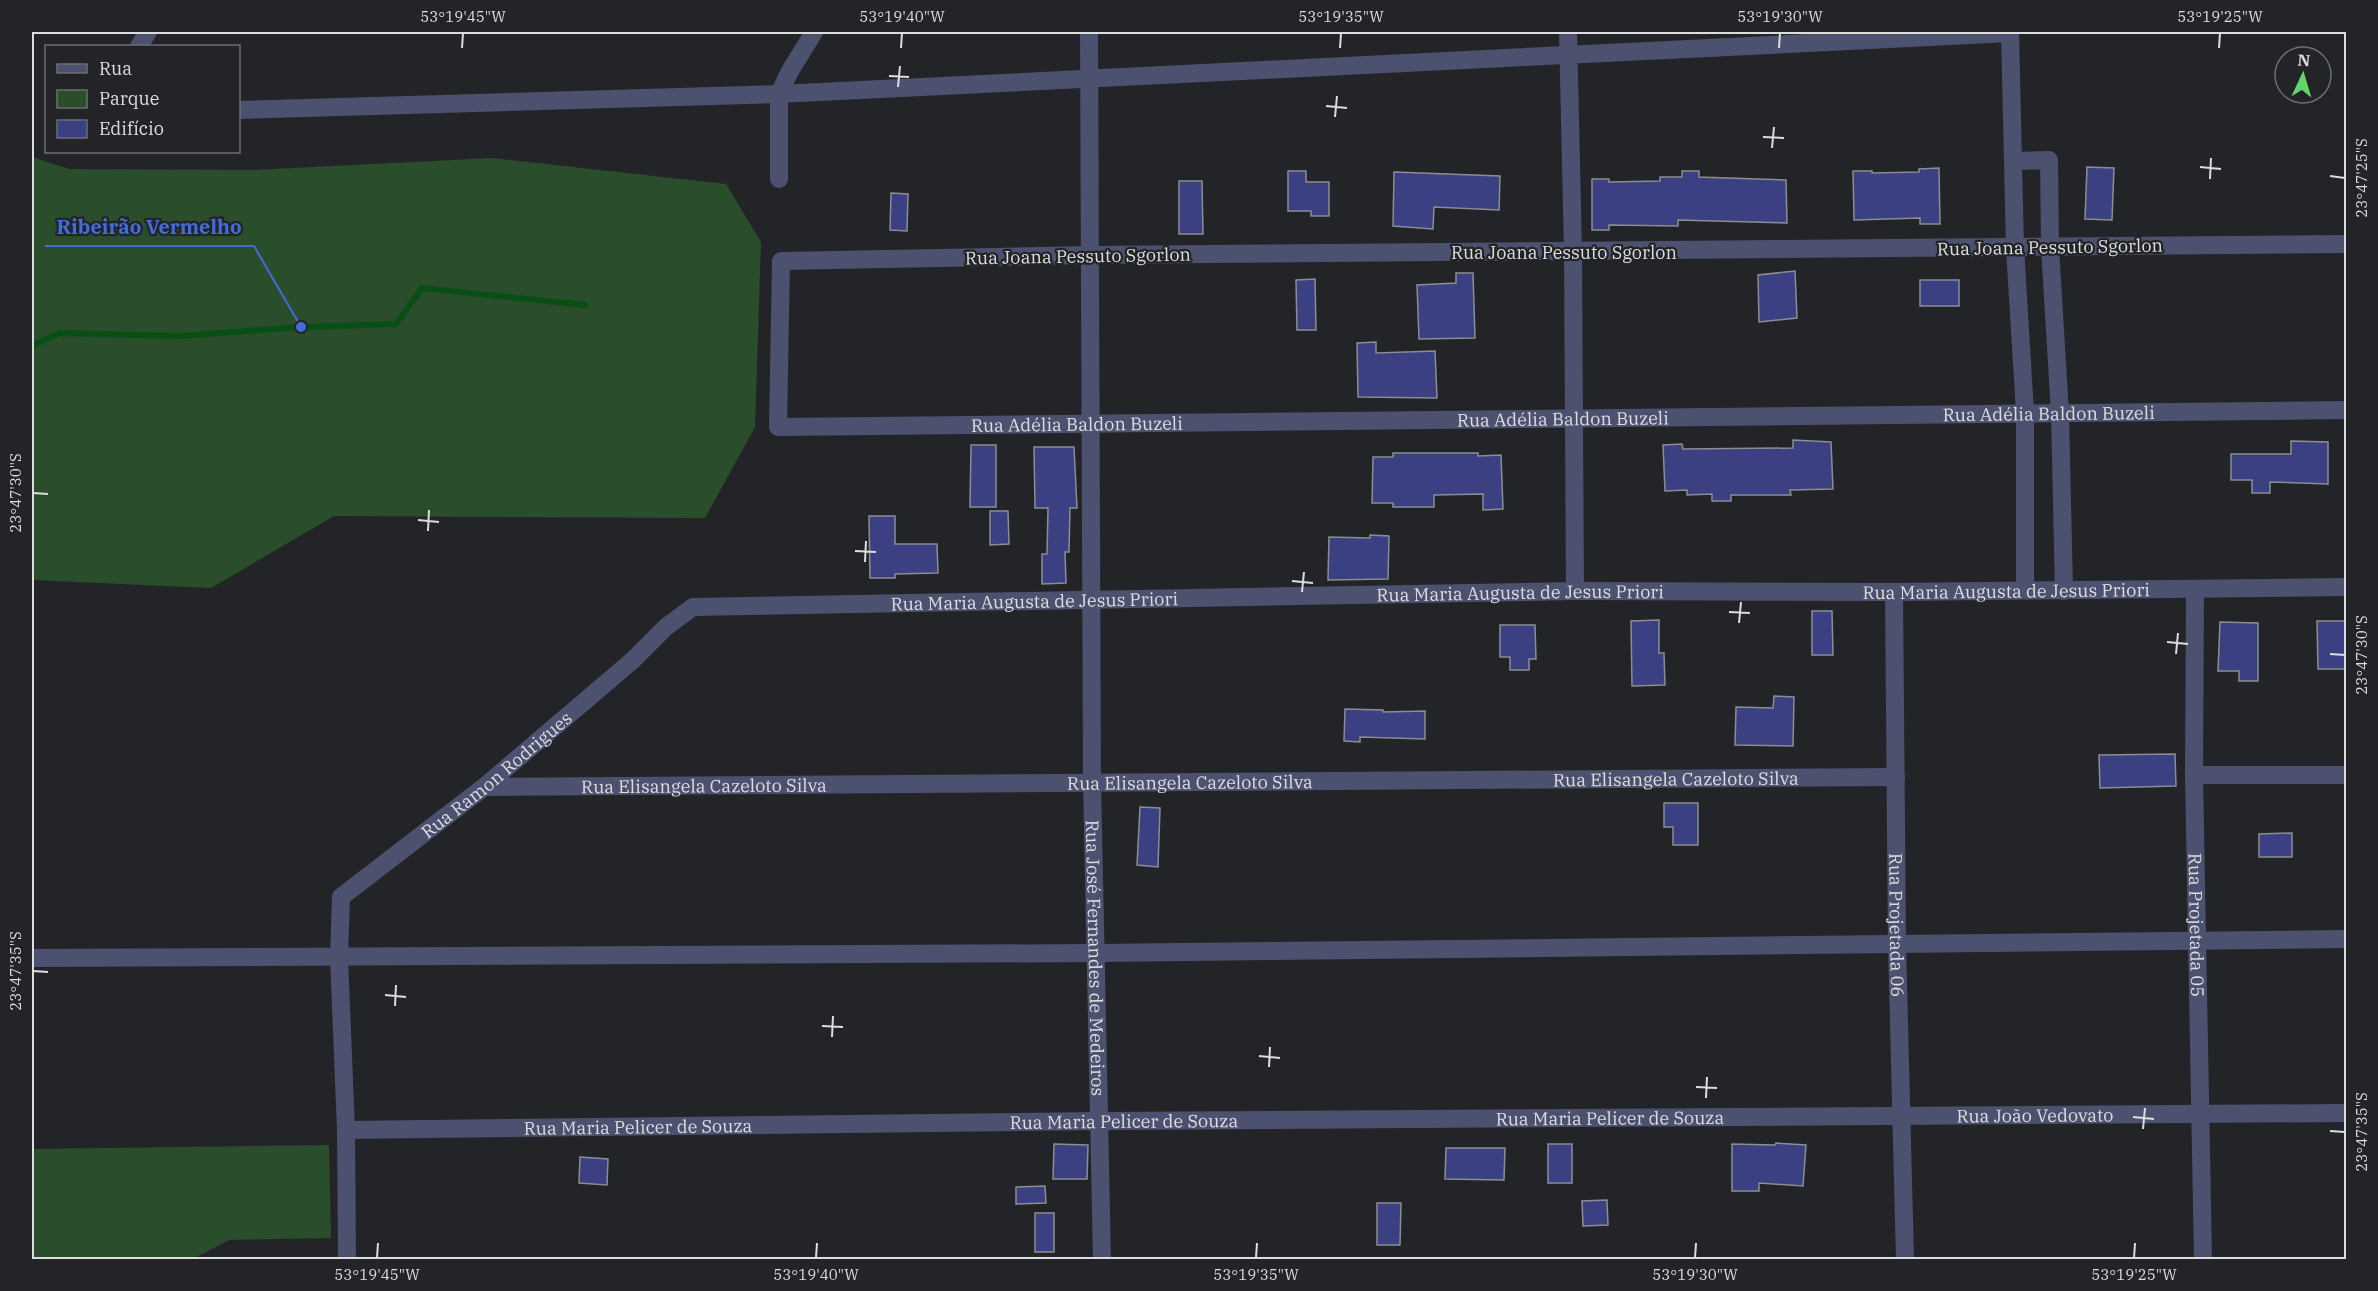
<svg xmlns="http://www.w3.org/2000/svg" width="2378" height="1291" font-family="'IBM Plex Serif',serif">
	<style>
		.green { fill: #2a4e2c }
		.lines { fill: none; stroke-linecap: round; stroke-linejoin: round }
		.stream { stroke: #094f15; stroke-width: 6 }
		.building { fill: #3b4083; stroke: #8c8d92; stroke-width: 1.5 }
		.minor { stroke: #4c516f; stroke-width: 18 }
		.ticks { fill: none; stroke: #dddde0; stroke-width: 2 }
		.labels { text-anchor: middle; dominant-baseline: central; stroke-width: 4.5; stroke-linejoin: round; paint-order: stroke }
		.street-label { font-size: 18px; fill: #dddde0; stroke: #232427 }
		.leader { fill: none; stroke: #436bda; stroke-width: 2 }
		.callout-dot { fill: #436bda; stroke: #232427; stroke-width: 2 }
		.callout-label { font-size: 20px; text-anchor: middle; font-weight: bold; fill: #436bda; stroke: #232427; stroke-width: 4.5; stroke-linejoin: round; paint-order: stroke }
		.neatline { fill: none; stroke: #dddde0; stroke-width: 2 }
		.ticks-label { font-size: 15px; text-anchor: middle; fill: #dddde0 }
	</style>
	<rect width="100%" height="100%" fill="#232427"/>
	<g class="green">
		<path d="M32,157L69,169L254,170L493,158L726,184L761,242L755,427L705,518L334,516L211,588L32,580Z"/>
		<path d="M329,1145L331,1238L229,1240L193,1259H32V1149Z"/>
	</g>
	<g class="lines">
		<path class="stream" d="M32,346L60,333L181,336L301,327L396,324L422,288L585,305"/>
	</g>
	<g class="building">
		<path d="M2087,167L2114,168L2112,220L2085,219Z"/>
		<path d="M1939,168L1940,224H1920V218L1854,220L1853,171H1872V173L1919,172V169Z"/>
		<path d="M1288,171H1306V182H1329V216H1311V211H1288Z"/>
		<path d="M1682,171H1699V177L1786,180L1787,223L1678,220V226L1609,225V230H1592V179H1609V182L1660,181V177H1682Z"/>
		<path d="M1394,172L1500,176L1499,210L1434,207L1433,229L1393,226Z"/>
		<path d="M1179,181H1202L1203,234H1179Z"/>
		<path d="M891,193L908,194L907,231L890,230Z"/>
		<path d="M1795,271L1797,318L1759,322L1758,275Z"/>
		<path d="M1456,273H1473L1475,338L1419,339L1417,285L1456,283Z"/>
		<path d="M1315,279L1316,330H1297L1296,280Z"/>
		<rect x="1920" y="280" width="39" height="26"/>
		<path d="M1376,342V353L1435,351L1437,398L1358,397L1357,343Z"/>
		<path d="M1793,440L1831,442L1833,489L1790,490L1791,495H1731V501H1712V494L1687,495V490L1665,491L1663,445L1682,444L1683,449L1793,448Z"/>
		<path d="M2291,441L2328,442V484L2270,482V493H2252V480H2231V454H2291Z"/>
		<path d="M971,445H996V507H970Z"/>
		<path d="M1034,447H1074L1077,508H1070L1069,552H1065L1066,583L1042,584V554H1047L1048,508H1035Z"/>
		<path d="M1393,453H1478V456L1501,455L1503,509L1483,510V494L1434,495V507H1393V503H1372L1373,457H1393Z"/>
		<path d="M990,511H1008L1009,544L990,545Z"/>
		<path d="M869,516H895V544H937L938,573L895,574V578H870Z"/>
		<path d="M1370,535L1389,536L1388,579L1328,580L1329,537L1370,538Z"/>
		<path d="M1812,611H1832L1833,655H1812Z"/>
		<path d="M1659,620V653H1664L1665,685L1632,686L1631,621Z"/>
		<path d="M2317,621H2346V669H2318Z"/>
		<path d="M2220,622L2258,623V681H2239V671H2218Z"/>
		<path d="M1500,625H1535L1536,659H1529V670H1510V657H1500Z"/>
		<path d="M1774,696L1794,697L1793,746L1735,745L1736,707L1773,708Z"/>
		<path d="M1345,709L1383,710V712L1425,711V739L1360,737V742L1344,741Z"/>
		<path d="M2175,754L2176,786L2100,788L2099,755Z"/>
		<path d="M1664,803H1698V845H1673V827H1664Z"/>
		<path d="M1140,807L1160,808L1158,867L1137,865Z"/>
		<path d="M2292,833V857H2259V834Z"/>
		<path d="M1776,1143L1806,1145L1803,1186L1759,1183V1191H1732V1144L1775,1145Z"/>
		<path d="M1054,1144L1088,1145L1087,1179H1053Z"/>
		<rect x="1548" y="1144" width="24" height="39"/>
		<path d="M1446,1148H1505L1504,1180L1445,1179Z"/>
		<path d="M580,1157L608,1159L607,1185L579,1183Z"/>
		<path d="M1045,1186L1046,1203L1016,1204V1187Z"/>
		<path d="M1607,1200L1608,1225L1583,1226L1582,1201Z"/>
		<path d="M1377,1203H1401L1400,1245H1377Z"/>
		<rect x="1035" y="1213" width="19" height="39"/>
	</g>
	<g class="lines">
		<g class="minor">
			<path id="s1" d="M1089,32L1092,781L1102,1260"/>
			<path d="M1568,32L1573,252L1575,591"/>
			<path d="M2010,32L2015,248L2025,412V590"/>
			<path d="M139,46L148,32"/>
			<path d="M238,110L779,94L2010,33"/>
			<path d="M2013,161L2049,160L2050,247L2060,413L2064,591"/>
			<path d="M779,179V94L790,71L814,32"/>
			<path id="s2" d="M2346,244L1091,255L781,261L778,427L2346,410"/>
			<path id="s3" d="M2195,589L2194,775L2203,1260"/>
			<path id="s4" d="M1894,592L1897,944L1905,1260"/>
			<path d="M2194,775H2346"/>
			<path id="s5" d="M484,787L1896,777"/>
			<path d="M32,958L1097,953L2346,939"/>
			<path id="s6" d="M346,1130L1100,1121L2346,1113"/>
			<path id="s7" d="M347,1260L346,1130L339,957L341,897L484,787L633,660L666,627L693,607L1575,591L1894,592L2346,587"/>
		</g>
	</g>
	<path class="ticks" d="M462,48L463,33M901,48L902,33M1340,48L1341,33M1779,48L1780,33M2219,48L2220,33M889,76L909,77M898,87L900,66M1326,106L1347,108M1335,117L1337,96M1763,137L1784,138M1772,148L1774,127M2200,167L2221,169M2330,176L2345,178M2210,179L2211,158M33,493L48,494M418,520L439,522M428,531L429,510M855,551L876,552M865,562L866,541M1292,581L1313,583M1302,592L1304,572M1729,612L1750,613M1739,623L1741,602M2167,642L2188,644M2176,654L2178,633M2330,654L2345,655M33,971L48,972M385,995L406,997M395,1006L396,985M822,1026L843,1027M832,1037L833,1016M1259,1056L1280,1058M1269,1067L1270,1047M1696,1087L1717,1088M1706,1098L1707,1077M2133,1117L2154,1119M2143,1129L2145,1108M2330,1131L2345,1132M377,1258L378,1243M816,1258L817,1243M1256,1258L1257,1243M1695,1258L1696,1243M2134,1258L2135,1243"/>
	<g class="labels">
		<g class="street-label">
			<text transform="translate(2050 247) rotate(-1)">Rua Joana Pessuto Sgorlon</text>
			<text x="1564" y="252">Rua Joana Pessuto Sgorlon</text>
			<text transform="translate(1078 256) rotate(-1)">Rua Joana Pessuto Sgorlon</text>
			<text stroke="none"><textPath href="#s2" startOffset="3002">Rua Adélia Baldon Buzeli</textPath></text>
			<text stroke="none"><textPath href="#s2" startOffset="2516">Rua Adélia Baldon Buzeli</textPath></text>
			<text stroke="none"><textPath href="#s2" startOffset="2030">Rua Adélia Baldon Buzeli</textPath></text>
			<text stroke="none"><textPath href="#s7" startOffset="2133">Rua Maria Augusta de Jesus Priori</textPath></text>
			<text stroke="none"><textPath href="#s7" startOffset="1647">Rua Maria Augusta de Jesus Priori</textPath></text>
			<text stroke="none"><textPath href="#s7" startOffset="1161">Rua Maria Augusta de Jesus Priori</textPath></text>
			<text stroke="none"><textPath href="#s7" startOffset="561">Rua Ramon Rodrigues</textPath></text>
			<text stroke="none"><textPath href="#s5" startOffset="1192">Rua Elisangela Cazeloto Silva</textPath></text>
			<text stroke="none"><textPath href="#s5" startOffset="706">Rua Elisangela Cazeloto Silva</textPath></text>
			<text stroke="none"><textPath href="#s5" startOffset="220">Rua Elisangela Cazeloto Silva</textPath></text>
			<text stroke="none"><textPath href="#s3" startOffset="336">Rua Projetada 05</textPath></text>
			<text stroke="none"><textPath href="#s4" startOffset="333">Rua Projetada 06</textPath></text>
			<text stroke="none"><textPath href="#s1" startOffset="926">Rua José Fernandes de Medeiros</textPath></text>
			<text stroke="none"><textPath href="#s6" startOffset="1689">Rua João Vedovato</textPath></text>
			<text stroke="none"><textPath href="#s6" startOffset="1264">Rua Maria Pelicer de Souza</textPath></text>
			<text stroke="none"><textPath href="#s6" startOffset="778">Rua Maria Pelicer de Souza</textPath></text>
			<text stroke="none"><textPath href="#s6" startOffset="292">Rua Maria Pelicer de Souza</textPath></text>
		</g>
	</g>
	<path class="leader" d="M301 327L254 246H45"/>
	<circle class="callout-dot" cx="301" cy="327" r="6"/>
	<g class="callout-label">
		<text x="149" y="234">Ribeirão Vermelho</text>
	</g>
	<rect width="2378" height="1291" fill="none" stroke="#232427" stroke-width="66"/>
	<rect x="45" y="45" width="195" height="108" fill="#232427" stroke="#6d6e71" stroke-width="1.5"/>
	<rect x="57" y="64" width="30" height="9" fill="#4c516f" stroke="#6d6e71" stroke-width="1.5"/>
	<text x="99" y="75" font-size="18" fill="#dddde0">Rua</text>
	<rect x="57" y="90" width="30" height="18" fill="#2a4e2c" stroke="#6d6e71" stroke-width="1.5"/>
	<text x="99" y="105" font-size="18" fill="#dddde0">Parque</text>
	<rect x="57" y="120" width="30" height="18" fill="#3b4083" stroke="#6d6e71" stroke-width="1.5"/>
	<text x="99" y="135" font-size="18" fill="#dddde0">Edifício</text>
	<g transform="translate(2303 75) rotate(4)"><circle r="28" fill="#232427" stroke="#6d6e71" stroke-width="1.5"/>
	<path d="M0-4.5L10 22L0 15L-10 22Z" fill="#61d56a"/>
	<text y="-9" font-size="16" font-weight="bold" text-anchor="middle" fill="#dddde0">N</text>
	</g>
	<rect x="33" y="33" width="2312" height="1225" class="neatline"/>
	<g class="ticks-label">
		<text x="463" y="22">53°19'45"W</text>
		<text x="902" y="22">53°19'40"W</text>
		<text x="1341" y="22">53°19'35"W</text>
		<text x="1780" y="22">53°19'30"W</text>
		<text x="2220" y="22">53°19'25"W</text>
		<text transform="translate(2362 178) rotate(-90)" y="5">23°47'25"S</text>
		<text transform="translate(16 493) rotate(-90)" y="5">23°47'30"S</text>
		<text transform="translate(2362 655) rotate(-90)" y="5">23°47'30"S</text>
		<text transform="translate(16 971) rotate(-90)" y="5">23°47'35"S</text>
		<text transform="translate(2362 1132) rotate(-90)" y="5">23°47'35"S</text>
		<text x="377" y="1280">53°19'45"W</text>
		<text x="816" y="1280">53°19'40"W</text>
		<text x="1256" y="1280">53°19'35"W</text>
		<text x="1695" y="1280">53°19'30"W</text>
		<text x="2134" y="1280">53°19'25"W</text>
	</g>
</svg>
